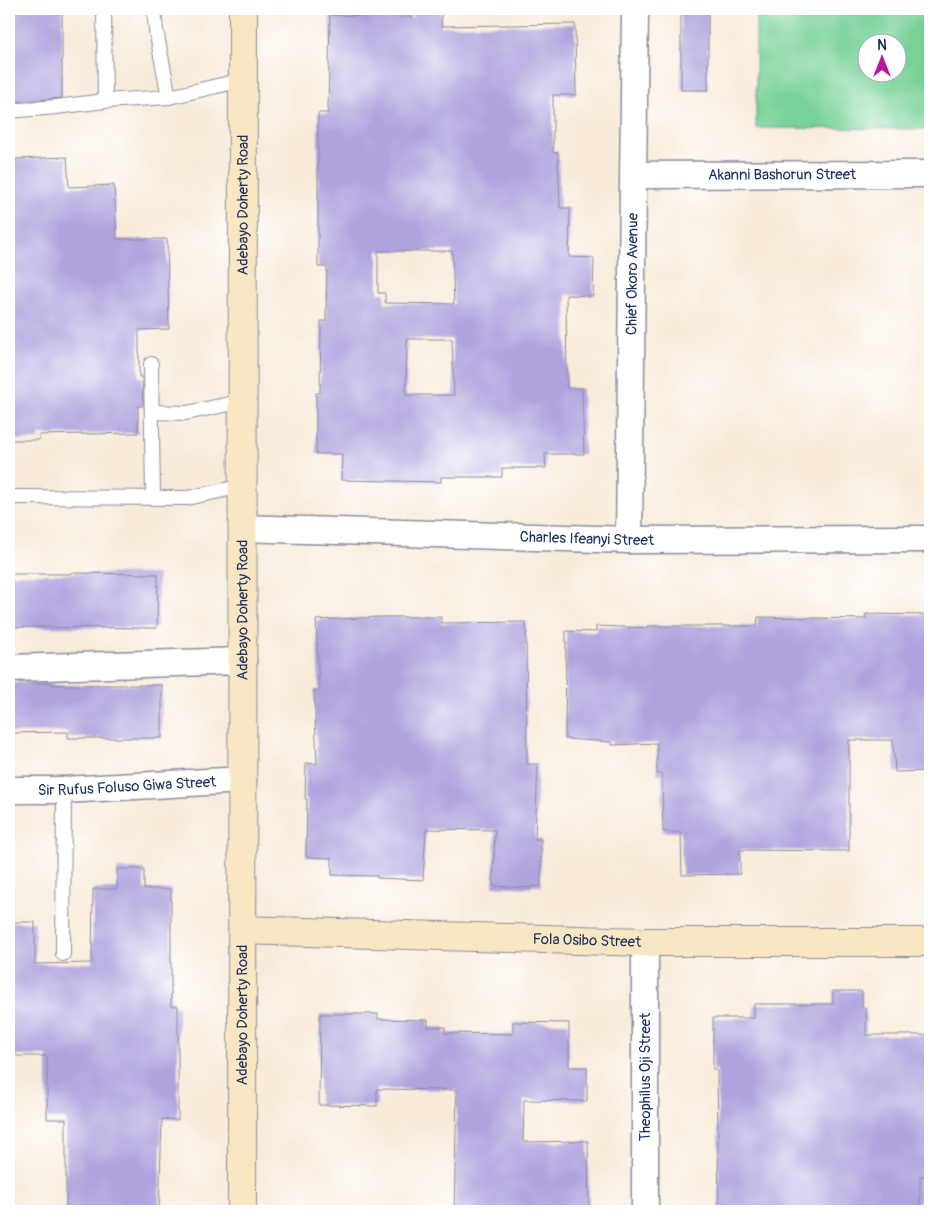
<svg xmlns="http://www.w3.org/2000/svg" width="939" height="1220" font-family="Pangolin,sans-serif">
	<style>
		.green { fill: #78d298; stroke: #4a807b; fill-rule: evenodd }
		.building { fill: #afa2de; fill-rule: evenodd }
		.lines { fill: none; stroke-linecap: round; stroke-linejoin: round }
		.lane-casing { stroke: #8a8d9c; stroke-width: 16 }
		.street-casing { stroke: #8a8d9c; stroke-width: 29 }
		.secondary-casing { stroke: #8a8d9c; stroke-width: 30 }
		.lane { stroke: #fff; stroke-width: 14 }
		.street { stroke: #fff; stroke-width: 26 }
		.secondary { stroke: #f9e7c3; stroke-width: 28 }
		.labels { text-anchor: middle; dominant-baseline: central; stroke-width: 5; stroke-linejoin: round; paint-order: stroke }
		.street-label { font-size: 15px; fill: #1b2f5e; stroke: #fff }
	</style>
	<rect width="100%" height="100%" fill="#fff"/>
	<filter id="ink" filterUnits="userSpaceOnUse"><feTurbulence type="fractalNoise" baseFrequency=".02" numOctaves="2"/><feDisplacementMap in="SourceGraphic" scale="10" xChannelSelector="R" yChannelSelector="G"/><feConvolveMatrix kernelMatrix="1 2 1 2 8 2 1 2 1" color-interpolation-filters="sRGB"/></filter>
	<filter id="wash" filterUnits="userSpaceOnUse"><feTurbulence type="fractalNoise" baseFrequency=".0096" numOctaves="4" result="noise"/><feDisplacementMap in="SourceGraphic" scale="20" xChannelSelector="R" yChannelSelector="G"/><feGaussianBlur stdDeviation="1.12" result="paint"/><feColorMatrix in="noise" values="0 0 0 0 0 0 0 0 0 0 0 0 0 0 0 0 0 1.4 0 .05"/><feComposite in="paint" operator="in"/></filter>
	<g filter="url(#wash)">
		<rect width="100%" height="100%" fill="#f8ebda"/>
		<path class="green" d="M756,9H930V129L756,128ZM866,42H896V72H866Z"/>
		<g id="blocks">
			<g class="building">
				<path d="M9,9H62V98L9,102Z"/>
				<path d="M412,9H442L441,26L575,24L576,95H553V153L558,152L560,208H570L569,257L594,258L593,296L566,295L567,388H582L584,454H545L546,468H502V477H441V482L341,480L342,454H316V393H320L321,321H326L327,267H318V113H328L330,15L413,17ZM378,251H452L454,304L385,303V293H378ZM407,339H452L454,395H406Z"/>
				<rect x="681" y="9" width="27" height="81"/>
				<path d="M67,157L69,187L114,185L117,239H167L169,329L139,330V377H142L143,406H138V433L39,435V440H9V163H16V159Z"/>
				<path d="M70,573L158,574L157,628L9,627V574H70Z"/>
				<path d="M866,614L930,615V771L895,772L893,740H849V851L740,850V874L682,875L681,832H663L662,774H657V743L612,745V742L565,739L566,631L596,632V626L647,628V626H757L758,617L866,619Z"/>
				<path d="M380,617H441V623L526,622L527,764H538L535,839H541V886H531V888L493,886L495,830L426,829L423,880L377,878V876L332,875V858L306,857L307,799H305L306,763L317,764L314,690H319L316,620Z"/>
				<path d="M9,683H53V685H162V738H68V732L9,733Z"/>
				<path d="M117,869H144V889H171V1006H178V1120L162,1119L159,1211H66V1119H47V1056H9V922H35V964L92,963L93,889H117Z"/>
				<path d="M833,991H862V1008H866V1035H930V1122H928V1176H920V1211H719L717,1070H713V1018H754V1004H833Z"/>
				<path d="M320,1014H378V1019L428,1020V1027H445V1033L513,1034V1022L569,1023V1067H587V1101L524,1100L523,1142L588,1141L589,1208L510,1209V1211H454L457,1090L377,1089V1106L319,1105Z"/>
			</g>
		</g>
	</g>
	<g filter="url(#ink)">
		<use href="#blocks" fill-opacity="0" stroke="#8a8d9c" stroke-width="1"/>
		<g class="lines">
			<g class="lane-casing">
				<g id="lane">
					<path d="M104,9L105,101"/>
					<path d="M154,9L156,30L169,97"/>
					<path d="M9,111L56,107L105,101L169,97L243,80"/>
					<path d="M151,364L153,497"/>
					<path d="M152,412L186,413L244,401"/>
					<path d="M9,497L187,498L243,486"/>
					<path d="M63,954L64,790"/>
				</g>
			</g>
			<g class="street-casing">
				<g id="street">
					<path id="s1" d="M634,175L930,174"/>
					<path id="s2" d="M243,528L629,540L930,539"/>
					<path id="s3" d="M629,540L635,9"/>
					<path d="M9,668L243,661"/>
					<path id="s4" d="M9,790H64L243,780"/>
					<path d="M645,942V1211"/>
				</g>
			</g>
			<g class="secondary-casing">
				<g id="secondary">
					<path id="s5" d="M243,930L645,942H930"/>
					<path id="s6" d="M242,1211L243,9"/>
				</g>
			</g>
			<use href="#lane" class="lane"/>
			<use href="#street" class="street"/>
			<use href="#secondary" class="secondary"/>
		</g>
	</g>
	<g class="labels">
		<g class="street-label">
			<text stroke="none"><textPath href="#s1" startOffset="148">Akanni Bashorun Street</textPath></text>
			<text stroke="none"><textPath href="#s6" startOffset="1006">Adebayo Doherty Road</textPath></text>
			<text stroke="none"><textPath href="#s3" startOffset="266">Chief Okoro Avenue</textPath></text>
			<text stroke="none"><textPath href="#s2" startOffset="344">Charles Ifeanyi Street</textPath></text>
			<text stroke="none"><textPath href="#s6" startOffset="601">Adebayo Doherty Road</textPath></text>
			<text stroke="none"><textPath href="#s4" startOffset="118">Sir Rufus Foluso Giwa Street</textPath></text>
			<text stroke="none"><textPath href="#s5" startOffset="344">Fola Osibo Street</textPath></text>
			<text stroke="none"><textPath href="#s6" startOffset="196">Adebayo Doherty Road</textPath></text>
			<text transform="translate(645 1077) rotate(-90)">Theophilus Oji Street</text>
		</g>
	</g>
	<rect width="939" height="1220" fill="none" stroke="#fff" stroke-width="30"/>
	<g transform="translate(882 58)"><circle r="24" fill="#ffffff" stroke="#a4acbf"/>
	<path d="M0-4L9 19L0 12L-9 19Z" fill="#b5179e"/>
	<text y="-8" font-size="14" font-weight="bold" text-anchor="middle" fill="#1b2f5e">N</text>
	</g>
</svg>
